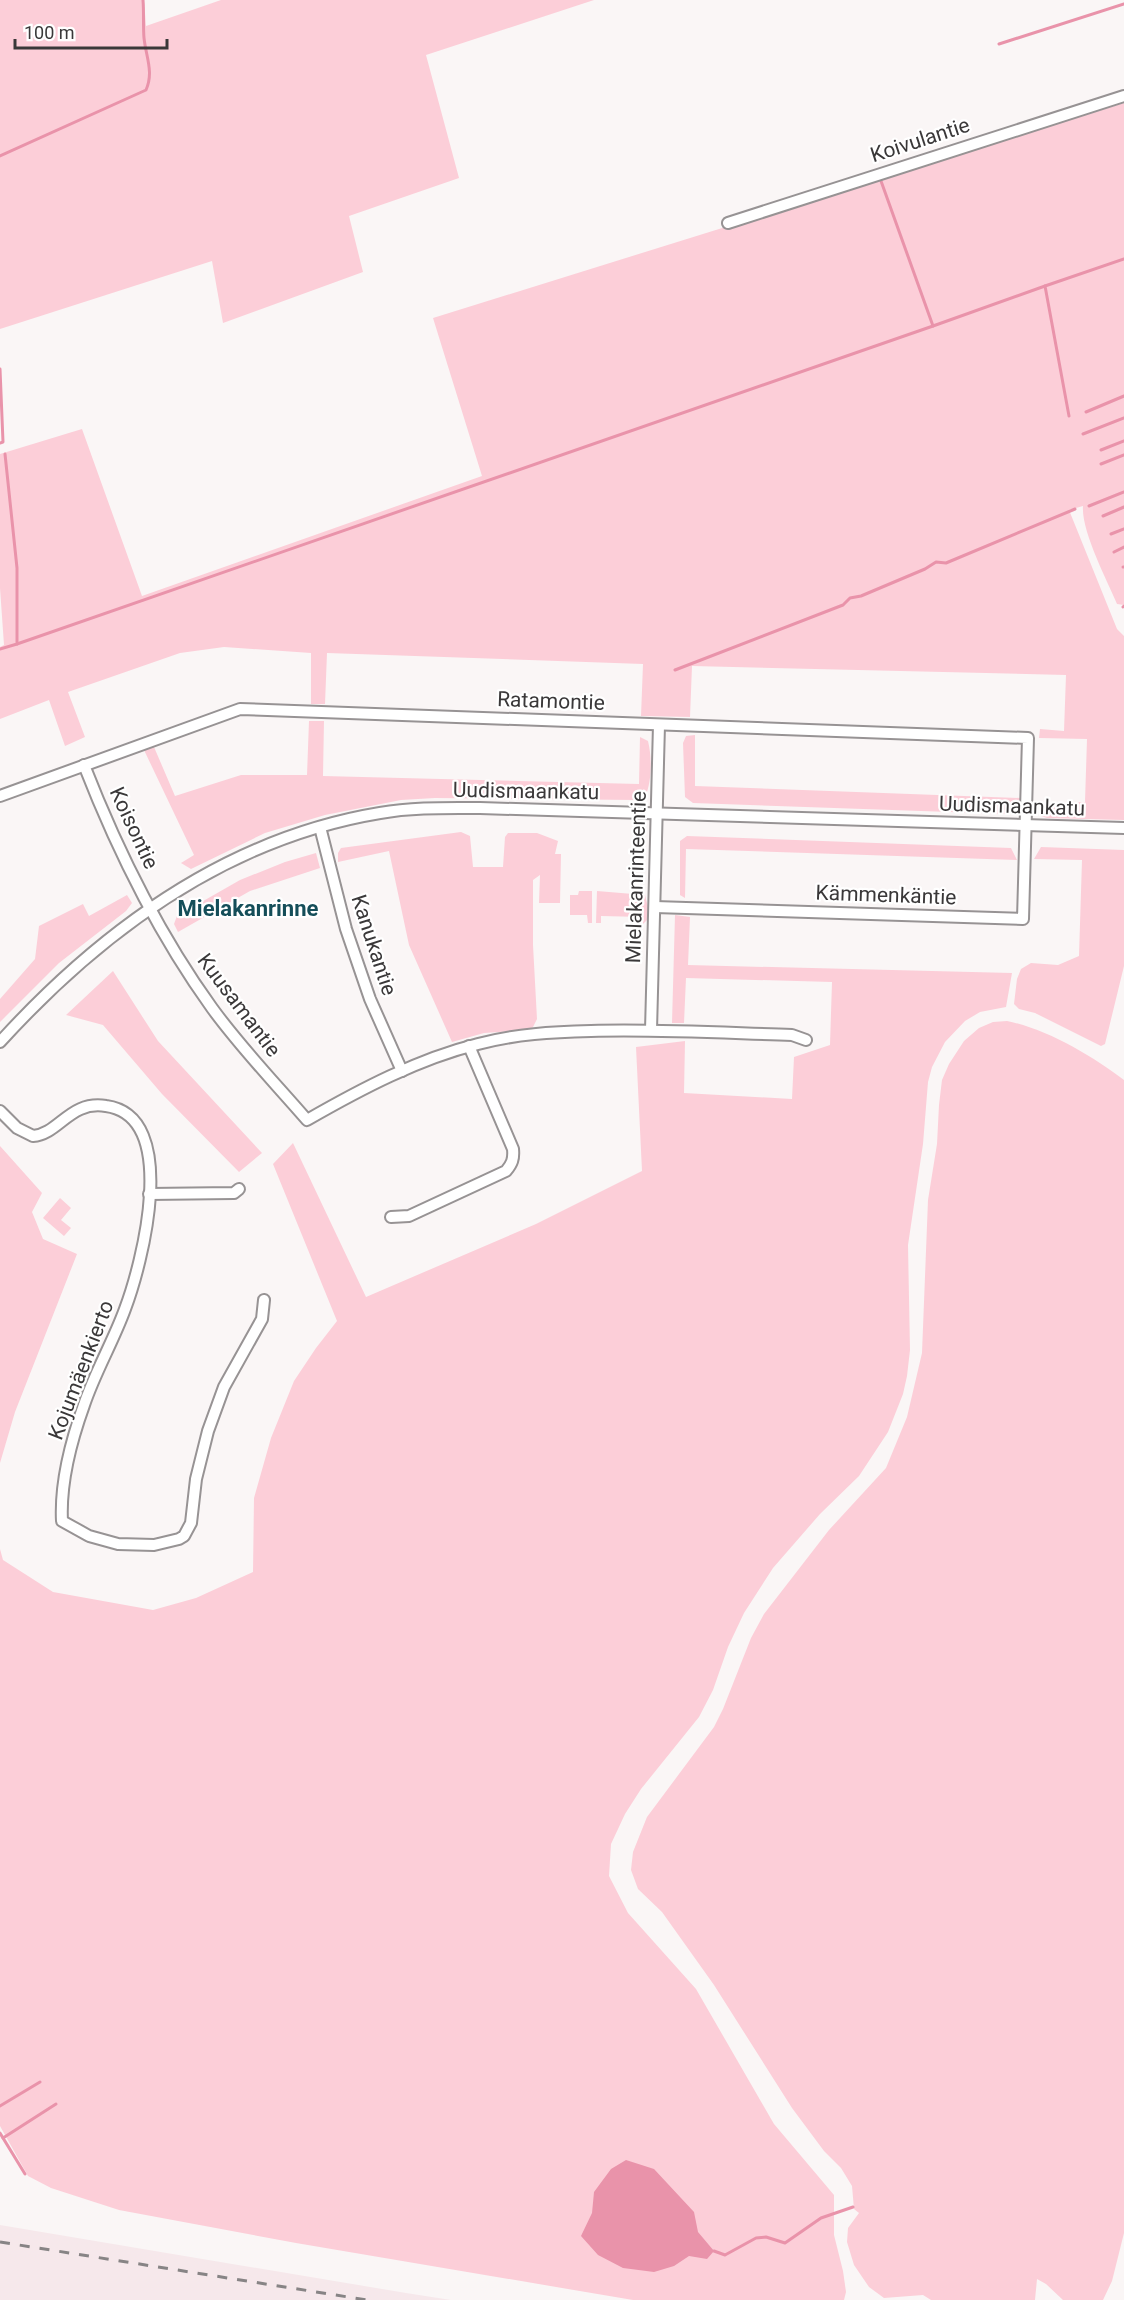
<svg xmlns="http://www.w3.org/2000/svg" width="1124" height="2300" font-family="Roboto,sans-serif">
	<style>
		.built { fill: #f6e8eb }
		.green { fill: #fcced8 }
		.water { fill: #e993aa }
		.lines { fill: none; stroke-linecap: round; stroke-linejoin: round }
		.stream { stroke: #e993aa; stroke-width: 3 }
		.minor-casing { stroke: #979394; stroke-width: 14 }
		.minor { stroke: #fff; stroke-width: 10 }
		.rail { stroke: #878485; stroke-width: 3; stroke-dasharray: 10 10; stroke-linecap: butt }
		.labels { text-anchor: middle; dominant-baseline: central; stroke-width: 4.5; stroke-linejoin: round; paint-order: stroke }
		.street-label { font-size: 21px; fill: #3a3839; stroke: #fff }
		.neighbourhood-label { font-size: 22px; font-weight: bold; fill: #154e59; stroke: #fff }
	</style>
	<rect width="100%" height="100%" fill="#faf6f6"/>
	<path class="built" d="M0,2225L406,2293L451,2300H0Z"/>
	<g class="green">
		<path d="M0,0H144L146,26L221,0H594L426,55L459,178L349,216L363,272L223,323L212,261L0,329Z"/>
		<path d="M1124,103V605L1117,604C1107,580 1081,531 1083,506L1069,510L1117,629L1124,636V820L1047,818L1041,816L1038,803L1085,802L1087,739L1039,738L1040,729L1064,731L1066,675L692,666L690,717L641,716L643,664L327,653L325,704H311V653L224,647L180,653L68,692L85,737L65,746L49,700L0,719V647L4,645L0,588V454L82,429L142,596L482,476L433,318Z"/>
		<path d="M309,721H324L323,776L639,784L640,737L648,741C652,757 652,782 645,797L637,800L435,798L401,800L325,815L265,833L191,869L181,863L194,855L144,750L154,747L175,796L241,775H307Z"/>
		<path d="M695,735V786L1021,798C1019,807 1018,811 1008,814L693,803L685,797L683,743L686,736Z"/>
		<path d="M461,832L470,836L473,867H503L505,837L508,833H537L558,841L555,854H561L560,903H539L540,875L533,880V945L537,1019L533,1027L528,1030L484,1033L452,1042L409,945L389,851L338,862V853L341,848Z"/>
		<path d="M687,836L1011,848L1017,860L686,849L685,898L680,895V841Z"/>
		<path d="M1041,847L1124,850V966L1105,1044L1101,1046L1035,1013L1019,1009L1014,1004L1017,979L1021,969L1031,963L1058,965L1079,956L1082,860L1034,859Z"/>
		<path d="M316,853L320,868L250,891L178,932L174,924L177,916L240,880L285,862Z"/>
		<path d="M579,891H592V923H588L587,915H570V895H578Z"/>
		<path d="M597,891L645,895L648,907L647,920L643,924V917L601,916V923H596Z"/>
		<path d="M127,895L132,903L126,911L59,963L0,1022V999L35,959L39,926L83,904L89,916Z"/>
		<path d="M675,915L690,917L688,965L1012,973L1006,1007L980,1012L965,1021L945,1042L932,1067L928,1082L923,1144L908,1245L910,1350L907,1376L903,1394L888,1432L859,1476L820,1514L773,1568L744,1613L728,1647L713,1690L699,1717L641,1789L625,1814L611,1844L609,1876L628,1913L696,1989L774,2124L834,2195V2235L843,2271L846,2292L844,2300H633L296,2243L119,2210L51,2188L28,2176L0,2126V1549L3,1560L53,1592L153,1610L196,1598L253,1572L254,1498L271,1438L294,1381L316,1348L337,1321L273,1164L293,1143L366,1297L536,1224L642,1171L636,1047L685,1041L684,1093L792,1099L794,1057L830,1045L832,982L686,978L684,1023H672Z"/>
		<path d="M113,971L158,1041L262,1153L239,1172L162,1094L103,1025L66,1015Z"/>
		<path d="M1007,1021C1047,1029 1092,1056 1124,1080V2233L1112,2281L1103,2300H1063L1046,2284L1037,2279L1035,2300H931L923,2295L884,2298L869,2287L854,2265L847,2242L848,2228L859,2213L854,2209L852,2186L841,2168L824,2151L792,2108L714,1985L662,1912L638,1889L631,1870L633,1852L647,1817L714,1727L723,1709L751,1638L764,1614L829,1530L886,1468L907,1417L922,1353L928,1200L937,1144L939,1105L942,1080L949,1064L964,1041L979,1028L993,1022Z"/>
		<path d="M0,1146L42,1193L32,1212L43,1239L77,1254L15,1412L0,1463Z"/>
		<path d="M60,1198L71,1208L61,1220L71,1228L64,1236L43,1218Z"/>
	</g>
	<path class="water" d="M626,2160L654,2169L694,2212L698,2232L714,2251L707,2259L689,2256L674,2266L654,2272L623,2268L598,2255L581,2236L592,2213L594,2192L611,2169Z"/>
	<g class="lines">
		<g class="stream">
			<path d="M999,44L1124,4"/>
			<path d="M0,156L146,90C154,72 146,57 144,38C143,26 144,13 143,0"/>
			<path d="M881,181L933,326L1045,286"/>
			<path d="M0,369L3,442L0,443"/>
			<path d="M1086,412L1124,396"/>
			<path d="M1069,416L1045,286L1124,259"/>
			<path d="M1083,434L1124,418"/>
			<path d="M1101,450L1124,441"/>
			<path d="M1101,464L1124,455"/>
			<path d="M1089,506L1124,492"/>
			<path d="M1103,516L1124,507"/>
			<path d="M1111,534L1124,529"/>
			<path d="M1114,552L1124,547"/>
			<path d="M1123,567H1124"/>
			<path d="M1123,607L1124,606"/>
			<path d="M17,644L933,326"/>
			<path d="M0,649L17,644V568L5,454"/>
			<path d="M675,670L843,605L850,598L861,596L925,569L936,562L946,563L1075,509"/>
			<path d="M0,2106L40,2082"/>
			<path d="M0,2133L25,2174"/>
			<path d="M3,2138L56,2104"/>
			<path d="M714,2251L725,2255L756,2238L766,2237L785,2243L821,2218L853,2207"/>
		</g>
		<g class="minor-casing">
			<g id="minor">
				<path d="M728,223L1124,96"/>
				<path d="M84,765C116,847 160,936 212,1008C241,1048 275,1083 307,1120C361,1089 418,1059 478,1044C515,1034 553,1032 591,1031C658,1029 725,1033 792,1035L806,1040"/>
				<path d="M0,796L240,709L1028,738L1023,919L655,907"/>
				<path d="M320,827L346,929L370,999L402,1071"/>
				<path d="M651,1030L659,725"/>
				<path d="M0,1042C102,930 228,838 380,813C413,807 447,808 480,808L1124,828"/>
				<path d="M0,1111L17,1128L33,1136C59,1134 70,1100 106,1106C181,1116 142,1264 125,1309C113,1342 95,1372 84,1405C71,1441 60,1482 62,1521L89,1536L118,1544L154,1545L179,1539L184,1536L191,1523L196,1479L208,1431L224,1387L262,1319L264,1300"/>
				<path d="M149,1194L234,1193L239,1189"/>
				<path d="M391,1217L409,1216L506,1171C512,1164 514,1159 513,1149L469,1046"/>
			</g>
		</g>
		<use href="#minor" class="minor"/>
		<path class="rail" d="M0,2242L367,2300"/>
	</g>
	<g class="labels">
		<g class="street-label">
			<text transform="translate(920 140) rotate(-18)">Koivulantie</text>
			<text transform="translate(551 701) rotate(2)">Ratamontie</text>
			<text transform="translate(526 791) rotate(1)">Uudismaankatu</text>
			<text transform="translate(1012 806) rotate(2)">Uudismaankatu</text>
			<text transform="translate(134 828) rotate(65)">Koisontie</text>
			<text transform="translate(636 877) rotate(-88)">Mielakanrinteentie</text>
			<text transform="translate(886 895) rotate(2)">Kämmenkäntie</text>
			<text transform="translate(374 945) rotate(72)">Kanukantie</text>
			<text transform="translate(239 1005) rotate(53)">Kuusamantie</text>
			<text transform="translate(81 1370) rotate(-69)">Kojumäenkierto</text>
		</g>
		<g class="neighbourhood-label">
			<text x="248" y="908">Mielakanrinne</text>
		</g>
	</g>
	<path d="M15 39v9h152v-9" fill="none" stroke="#3a3839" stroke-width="3"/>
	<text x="24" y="39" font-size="18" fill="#3a3839" stroke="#ffffff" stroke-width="4.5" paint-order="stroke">100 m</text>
</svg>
